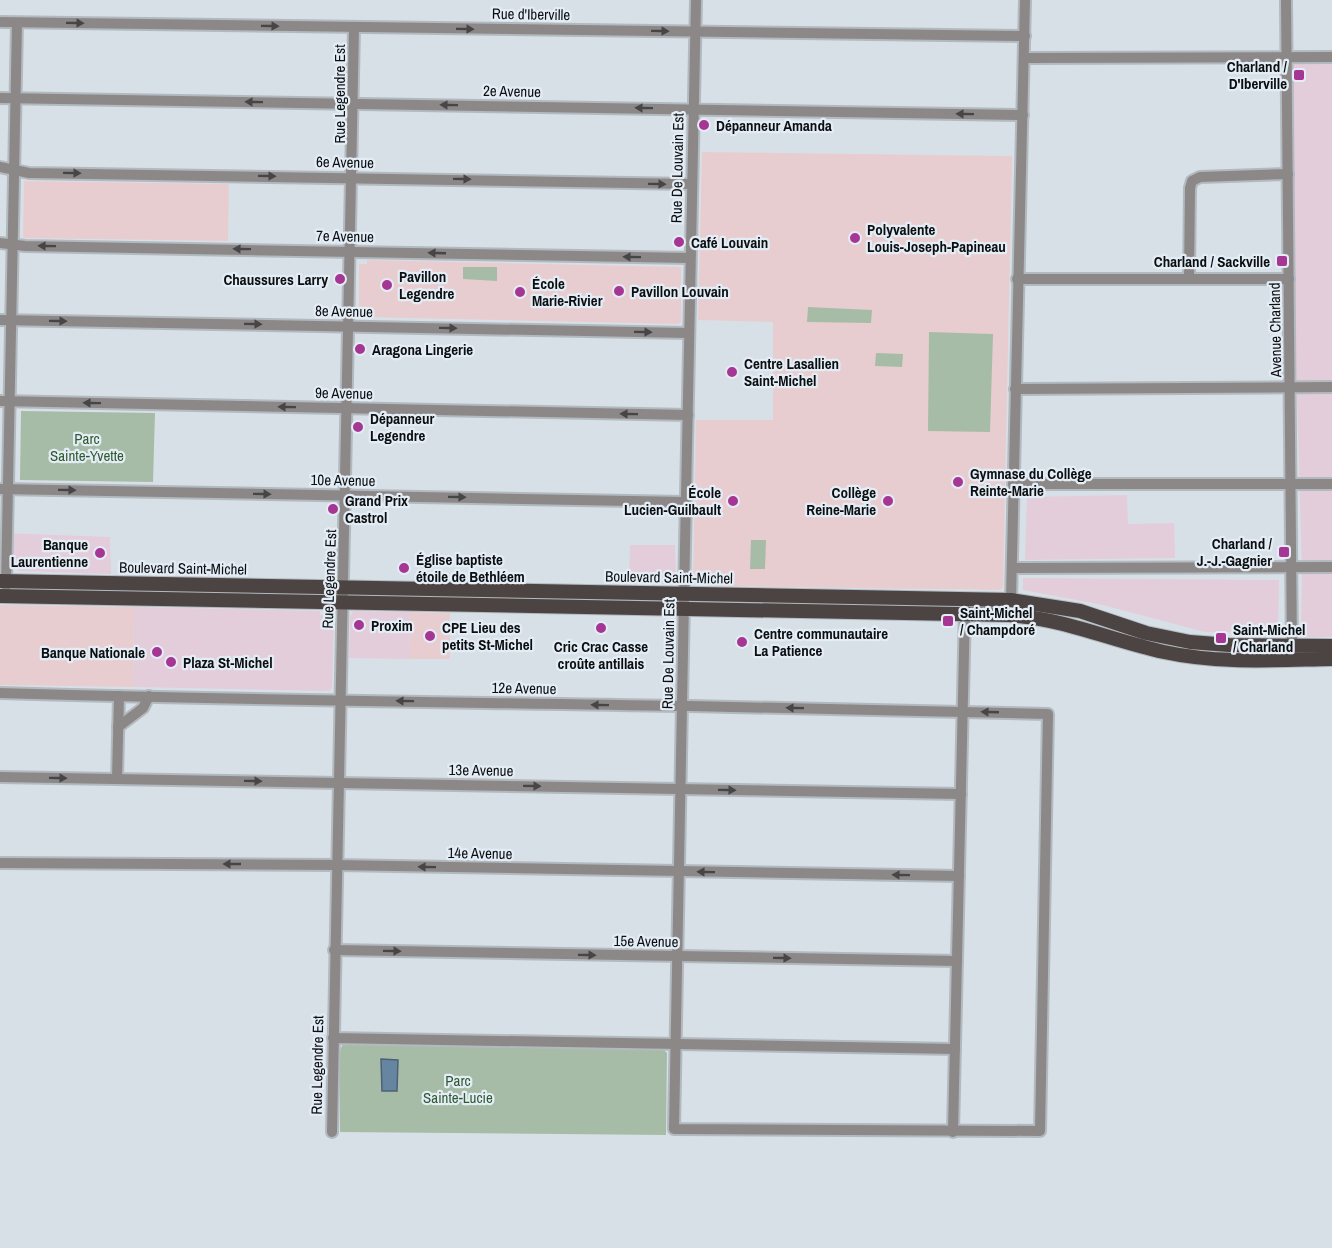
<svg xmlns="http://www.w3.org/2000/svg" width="1332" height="1248" font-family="'Archivo Narrow',sans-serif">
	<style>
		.commercial { fill: #e3cddb }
		.education { fill: #e8cdd0 }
		.green { fill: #a7bca6 }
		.water { fill: #6685a1; stroke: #4b6276; stroke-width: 1.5 }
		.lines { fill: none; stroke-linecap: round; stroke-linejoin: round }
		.minor-casing { stroke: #b2bac0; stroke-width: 14 }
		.major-casing { stroke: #b2bac0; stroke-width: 16 }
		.minor { stroke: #8d8888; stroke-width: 10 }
		.major { stroke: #4c4343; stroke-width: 14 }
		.oneway { fill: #464547 }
		.poi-dot { fill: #a53694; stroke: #e4edf5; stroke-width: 2 }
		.labels { text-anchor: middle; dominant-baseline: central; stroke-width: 4.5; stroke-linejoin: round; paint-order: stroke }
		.street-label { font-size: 15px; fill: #0c0f11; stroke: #e4edf5 }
		.poi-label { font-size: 15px; font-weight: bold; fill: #0c0f11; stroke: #e4edf5; text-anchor: start }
		.park-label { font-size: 15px; fill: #2e5a2f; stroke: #e4edf5 }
	</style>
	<rect width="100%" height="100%" fill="#d7e0e7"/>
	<g class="commercial">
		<path d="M1287,57H1332V637H1306L1301,634V630L1302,569Z"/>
		<path d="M1127,495L1128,524L1174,523L1175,558L1025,560L1027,497Z"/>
		<path d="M0,533L110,537L111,574L18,571L14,565H0Z"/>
		<path d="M630,545H675L676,579L671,584L629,583Z"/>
		<path d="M1023,578L1279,580L1278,633L1205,632L1103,605L1023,590Z"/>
		<path d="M134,607L320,611V615H334L332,688L329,691L133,687Z"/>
		<path d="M353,611L410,612L409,659L349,658L350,617Z"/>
	</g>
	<g class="education">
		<path d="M702,152L1012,156L1003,587L1000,590L714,586V581L693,580L696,420H773V322L698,320Z"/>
		<path d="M24,181L229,184L228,241L23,238Z"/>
		<path d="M367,260L681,267V322L678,324L361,317L359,315V264H367Z"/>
		<path d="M0,605L134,607L133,687L0,685Z"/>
		<path d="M410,612L450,613V659H409Z"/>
	</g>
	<g class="green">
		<path d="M463,267H497V281L463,279Z"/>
		<path d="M808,307L872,310L871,323L807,322Z"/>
		<path d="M929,332L993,334L990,432L928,431Z"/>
		<path d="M876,353L903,354L902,367L875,366Z"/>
		<path d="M21,411L155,413L153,482L20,480Z"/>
		<path d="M751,540H766L765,569H750Z"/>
		<path d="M344,1042L663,1049L667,1053L666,1135L340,1132V1050Z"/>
	</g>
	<path class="water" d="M381,1059L398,1060L397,1091H382Z"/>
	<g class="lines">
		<g class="minor-casing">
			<g id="minor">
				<path d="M1286,0L1292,653"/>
				<path d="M0,22L1025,36"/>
				<path d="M1025,58L1332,57"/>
				<path d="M0,98L1023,115"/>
				<path d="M0,167L29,173L691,184"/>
				<path d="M0,243L25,246L690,258"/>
				<path d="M1189,278L1190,188L1192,181L1200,177L1288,174"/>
				<path d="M1017,279H1289"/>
				<path d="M0,320L688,333"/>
				<path d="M1015,389L1332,387"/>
				<path d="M0,401L688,415"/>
				<path d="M1013,484H1332"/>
				<path d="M0,489L686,502"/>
				<path d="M1012,568L1332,567"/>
				<path d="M6,586L17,23"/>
				<path d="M1011,600L1025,0"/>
				<path d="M0,693C227,700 454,702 681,706H690L1048,714L1040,1131L674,1129C679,753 690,376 696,0"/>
				<path d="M118,727L143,708L149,696"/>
				<path d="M0,777L961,794"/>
				<path d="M117,779L119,696"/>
				<path d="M0,863L336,865L959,876"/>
				<path d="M334,950L957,961"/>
				<path d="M333,1038L955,1049"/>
				<path d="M332,1132L354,27"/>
				<path d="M953,1132L965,609"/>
			</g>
		</g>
		<g class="major-casing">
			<g id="major">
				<path d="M0,581L1011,600L1080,611L1146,633L1190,642L1229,645L1332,646"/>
				<path d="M0,596L1009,615C1065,619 1110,640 1164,652C1219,664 1276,660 1332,659"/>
			</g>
		</g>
		<use href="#minor" class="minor"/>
		<use href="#major" class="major"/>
	</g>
	<defs><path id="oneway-solid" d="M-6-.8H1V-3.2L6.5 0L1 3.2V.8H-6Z" transform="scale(1.5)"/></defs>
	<g class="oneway">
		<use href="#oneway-solid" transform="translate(75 23) rotate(1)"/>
		<use href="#oneway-solid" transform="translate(270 26) rotate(1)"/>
		<use href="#oneway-solid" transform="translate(465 29) rotate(1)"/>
		<use href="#oneway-solid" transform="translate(660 31) rotate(1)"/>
		<use href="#oneway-solid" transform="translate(254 102) rotate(-179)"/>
		<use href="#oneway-solid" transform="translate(449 105) rotate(-179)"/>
		<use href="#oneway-solid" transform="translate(644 108) rotate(-179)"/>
		<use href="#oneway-solid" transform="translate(965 114) rotate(-179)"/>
		<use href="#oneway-solid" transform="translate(72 173) rotate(1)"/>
		<use href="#oneway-solid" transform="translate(267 176) rotate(1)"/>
		<use href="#oneway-solid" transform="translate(462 179) rotate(1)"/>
		<use href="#oneway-solid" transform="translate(657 184) rotate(1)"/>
		<use href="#oneway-solid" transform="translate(47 246) rotate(-179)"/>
		<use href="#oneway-solid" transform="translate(242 249) rotate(-179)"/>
		<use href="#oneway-solid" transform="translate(437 253) rotate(-178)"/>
		<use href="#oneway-solid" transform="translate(632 257) rotate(-179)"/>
		<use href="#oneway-solid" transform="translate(58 321) rotate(1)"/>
		<use href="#oneway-solid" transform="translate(253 324) rotate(1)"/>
		<use href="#oneway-solid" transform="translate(448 328) rotate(1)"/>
		<use href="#oneway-solid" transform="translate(643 332) rotate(1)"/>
		<use href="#oneway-solid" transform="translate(92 403) rotate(-179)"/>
		<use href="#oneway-solid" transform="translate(287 407) rotate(-179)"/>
		<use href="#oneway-solid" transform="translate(629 414) rotate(-179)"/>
		<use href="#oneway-solid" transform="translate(67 490) rotate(1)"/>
		<use href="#oneway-solid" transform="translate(262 494) rotate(1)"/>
		<use href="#oneway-solid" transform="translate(457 497) rotate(1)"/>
		<use href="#oneway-solid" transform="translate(405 701) rotate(-179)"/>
		<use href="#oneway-solid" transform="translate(600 705) rotate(-179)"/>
		<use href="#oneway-solid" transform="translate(795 708) rotate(-179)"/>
		<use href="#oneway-solid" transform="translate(990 712) rotate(-178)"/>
		<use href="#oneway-solid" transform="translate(58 778) rotate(1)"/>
		<use href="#oneway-solid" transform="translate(253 781) rotate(1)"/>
		<use href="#oneway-solid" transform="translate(532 786) rotate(1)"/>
		<use href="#oneway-solid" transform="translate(727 790) rotate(1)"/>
		<use href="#oneway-solid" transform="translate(232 864) rotate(-180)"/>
		<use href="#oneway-solid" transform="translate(427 867) rotate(-179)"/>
		<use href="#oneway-solid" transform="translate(706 872) rotate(-179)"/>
		<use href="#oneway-solid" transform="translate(901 875) rotate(-179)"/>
		<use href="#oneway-solid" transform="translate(392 951) rotate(1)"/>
		<use href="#oneway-solid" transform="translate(587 955) rotate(1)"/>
		<use href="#oneway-solid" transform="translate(782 958) rotate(1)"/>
	</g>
	<g class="poi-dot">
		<rect x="1293" y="69" width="12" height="12" rx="3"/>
		<circle cx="704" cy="125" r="6"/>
		<circle cx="855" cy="238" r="6"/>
		<circle cx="679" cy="242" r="6"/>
		<rect x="1276" y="255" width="12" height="12" rx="3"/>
		<circle cx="340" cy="279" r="6"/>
		<circle cx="387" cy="285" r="6"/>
		<circle cx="619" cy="291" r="6"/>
		<circle cx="520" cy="292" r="6"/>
		<circle cx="360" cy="349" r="6"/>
		<circle cx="732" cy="372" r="6"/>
		<circle cx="358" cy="427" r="6"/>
		<circle cx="958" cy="482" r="6"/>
		<circle cx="733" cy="501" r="6"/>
		<circle cx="888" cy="501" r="6"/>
		<circle cx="333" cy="509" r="6"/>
		<rect x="1278" y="546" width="12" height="12" rx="3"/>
		<circle cx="100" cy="553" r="6"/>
		<circle cx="404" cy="568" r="6"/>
		<rect x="942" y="615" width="12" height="12" rx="3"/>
		<circle cx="359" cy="625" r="6"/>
		<circle cx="601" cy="628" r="6"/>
		<circle cx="430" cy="636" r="6"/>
		<rect x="1215" y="632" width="12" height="12" rx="3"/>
		<circle cx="742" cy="642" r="6"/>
		<circle cx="157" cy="652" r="6"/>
		<circle cx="171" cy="662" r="6"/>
	</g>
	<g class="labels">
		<g class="street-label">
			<text transform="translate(531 14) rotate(1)">Rue d'Iberville</text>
			<text transform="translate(512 91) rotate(1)">2e Avenue</text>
			<text transform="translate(339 94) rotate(-90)">Rue Legendre Est</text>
			<text transform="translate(345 162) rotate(1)">6e Avenue</text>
			<text transform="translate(677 168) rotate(-89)">Rue De Louvain Est</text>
			<text transform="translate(345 236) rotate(1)">7e Avenue</text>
			<text transform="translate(344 311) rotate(1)">8e Avenue</text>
			<text transform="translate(1275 330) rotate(-91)">Avenue Charland</text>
			<text transform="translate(344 393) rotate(1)">9e Avenue</text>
			<text transform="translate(343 480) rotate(1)">10e Avenue</text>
			<text transform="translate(183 568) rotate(1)">Boulevard Saint-Michel</text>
			<text transform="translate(669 577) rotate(1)">Boulevard Saint-Michel</text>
			<text transform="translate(329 579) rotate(-88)">Rue Legendre Est</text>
			<text transform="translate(668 654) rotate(-89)">Rue De Louvain Est</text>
			<text transform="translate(524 688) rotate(1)">12e Avenue</text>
			<text transform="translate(481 770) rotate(1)">13e Avenue</text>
			<text transform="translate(480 853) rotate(1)">14e Avenue</text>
			<text transform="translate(646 941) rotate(1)">15e Avenue</text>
			<text transform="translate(317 1065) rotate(-89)">Rue Legendre Est</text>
		</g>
		<g class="poi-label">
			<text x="1287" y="66" text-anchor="end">Charland /<tspan x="1287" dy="17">D'Iberville</tspan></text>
			<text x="716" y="125">Dépanneur Amanda</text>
			<text x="867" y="229">Polyvalente<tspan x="867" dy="17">Louis-Joseph-Papineau</tspan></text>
			<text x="691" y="242">Café Louvain</text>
			<text x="1270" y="261" text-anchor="end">Charland / Sackville</text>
			<text x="399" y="276">Pavillon<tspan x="399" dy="17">Legendre</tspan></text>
			<text x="328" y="279" text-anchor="end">Chaussures Larry</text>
			<text x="532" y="283">École<tspan x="532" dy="17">Marie-Rivier</tspan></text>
			<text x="631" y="291">Pavillon Louvain</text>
			<text x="372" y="349">Aragona Lingerie</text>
			<text x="744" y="363">Centre Lasallien<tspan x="744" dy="17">Saint-Michel</tspan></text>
			<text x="370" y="418">Dépanneur<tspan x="370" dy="17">Legendre</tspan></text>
			<text x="970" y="473">Gymnase du Collège<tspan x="970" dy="17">Reinte-Marie</tspan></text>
			<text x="721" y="492" text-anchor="end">École<tspan x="721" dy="17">Lucien-Guilbault</tspan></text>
			<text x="876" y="492" text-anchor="end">Collège<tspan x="876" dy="17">Reine-Marie</tspan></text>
			<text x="345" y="500">Grand Prix<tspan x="345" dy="17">Castrol</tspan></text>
			<text x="1272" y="543" text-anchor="end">Charland /<tspan x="1272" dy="17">J.-J.-Gagnier</tspan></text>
			<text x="88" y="544" text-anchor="end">Banque<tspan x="88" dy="17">Laurentienne</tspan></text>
			<text x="416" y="559">Église baptiste<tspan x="416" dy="17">étoile de Bethléem</tspan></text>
			<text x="960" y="612">Saint-Michel<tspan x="960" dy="17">/ Champdoré</tspan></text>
			<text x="371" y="625">Proxim</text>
			<text x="442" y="627">CPE Lieu des<tspan x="442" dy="17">petits St-Michel</tspan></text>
			<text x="1233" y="629">Saint-Michel<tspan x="1233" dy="17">/ Charland</tspan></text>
			<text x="754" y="633">Centre communautaire<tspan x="754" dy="17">La Patience</tspan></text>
			<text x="601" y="646" text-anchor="middle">Cric Crac Casse<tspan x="601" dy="17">croûte antillais</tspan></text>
			<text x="145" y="652" text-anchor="end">Banque Nationale</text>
			<text x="183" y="662">Plaza St-Michel</text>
		</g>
		<g class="park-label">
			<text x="87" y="438">Parc<tspan x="87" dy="17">Sainte-Yvette</tspan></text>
			<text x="458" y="1080">Parc<tspan x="458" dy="17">Sainte-Lucie</tspan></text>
		</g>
	</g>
</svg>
